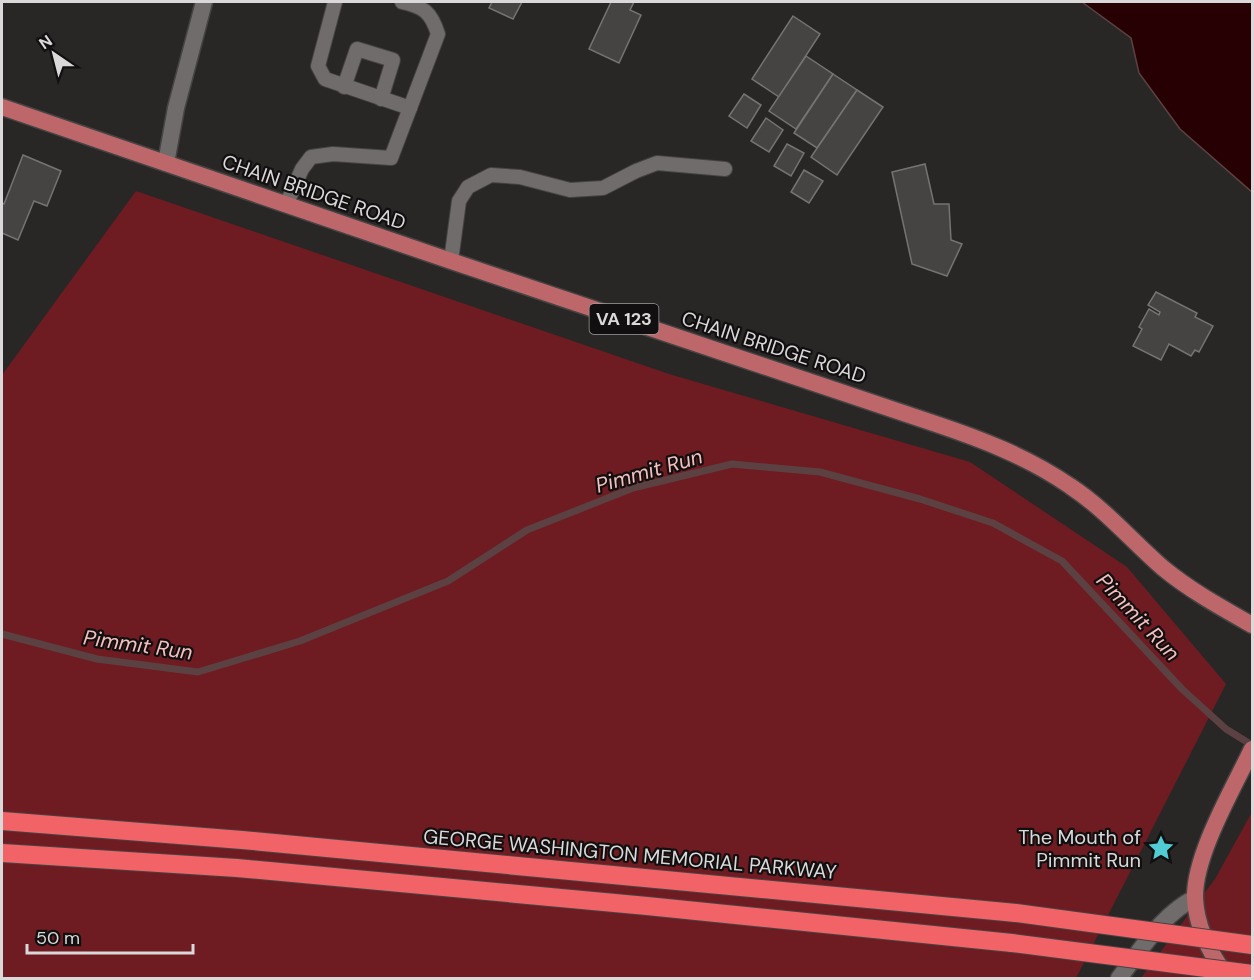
<svg xmlns="http://www.w3.org/2000/svg" width="1254" height="980" font-family="'DM Sans',sans-serif">
	<style>
		.green { fill: #6e1c22 }
		.water { fill: #260003; stroke: #5c4143; stroke-width: 1.5 }
		.lines { fill: none; stroke-linecap: round; stroke-linejoin: round }
		.stream { stroke: #5c4143; stroke-width: 7 }
		.building { fill: #464343; stroke: #777373; stroke-width: 1.5 }
		.service-casing { stroke: #464343; stroke-width: 16 }
		.minor-casing { stroke: #464343; stroke-width: 19 }
		.primary-casing { stroke: #464343; stroke-width: 19 }
		.motorway-casing { stroke: #464343; stroke-width: 20 }
		.service { stroke: #706c6c; stroke-width: 14 }
		.minor { stroke: #706c6c; stroke-width: 16 }
		.primary { stroke: #be676a; stroke-width: 16 }
		.motorway { stroke: #f26368; stroke-width: 18 }
		.motorway-bridge-casing { stroke: #464343; stroke-width: 20; stroke-linecap: butt }
		.motorway-bridge { stroke: #f26368; stroke-width: 18 }
		.labels { text-anchor: middle; dominant-baseline: central; stroke-width: 4.5; stroke-linejoin: round; paint-order: stroke }
		.shield { fill: #110f0f; stroke: #9e9c9c; stroke-width: 1.5 }
		.shield-label { font-size: 18px; font-weight: bold; fill: #dad8d8 }
		.street-label { font-size: 20px; fill: #dad8d8; stroke: #110f0f }
		.poi-label { font-size: 20px; fill: #dad8d8; stroke: #110f0f; text-anchor: end }
		.water-label { font-size: 21px; font-style: italic; fill: #f3c0be; stroke: #110f0f }
	</style>
	<rect width="100%" height="100%" fill="#292626"/>
	<g class="green">
		<path d="M136,191L669,374L970,462L1127,567L1226,684L1076,978H2V375Z"/>
		<path d="M1252,812V978H1141L1215,879Z"/>
	</g>
	<path class="water" d="M1082,2H1252V192L1180,129L1139,73L1131,38Z"/>
	<g class="lines">
		<path class="stream" d="M2,634L97,659L198,672L300,641L448,581L527,530L633,488L732,464L820,472L920,499L993,523L1062,561L1182,689L1226,729L1252,745"/>
	</g>
	<g class="building">
		<path d="M492,2H522L513,19L489,8Z"/>
		<path d="M610,2H634L630,10L641,15L619,63L589,49L611,2Z"/>
		<path d="M793,16L820,34L779,97L752,79Z"/>
		<path d="M806,56L833,74L796,129L769,111Z"/>
		<path d="M833,74L857,90L817,148L794,133Z"/>
		<path d="M857,90L883,107L837,175L811,157Z"/>
		<path d="M744,94L761,105L747,128L729,116Z"/>
		<path d="M766,118L783,130L769,152L751,141Z"/>
		<path d="M787,144L804,153L791,176L774,166Z"/>
		<path d="M23,155L61,171L47,206L34,201L18,240L2,233V203L4,204Z"/>
		<path d="M925,164L934,204H949L951,240L962,244L947,276L912,264L892,172Z"/>
		<path d="M804,170L823,181L809,203L791,192Z"/>
		<path d="M1156,292L1197,313L1195,317L1213,326L1199,352L1195,350L1191,356L1169,344L1161,360L1133,346L1142,329L1139,327L1149,309L1159,315L1160,312L1148,305Z"/>
	</g>
	<g class="lines">
		<g class="service-casing">
			<g id="service">
				<path d="M335,2L318,66L325,79L410,108"/>
				<path d="M344,87L357,49L393,60L381,99"/>
				<path d="M286,205L302,169L311,157L333,154L391,158L438,34C431,12 424,7 402,2"/>
				<path d="M451,261L459,201L468,187L491,175L520,177L570,190L603,188L636,171L657,163L725,169"/>
			</g>
		</g>
		<g class="minor-casing">
			<g id="minor">
				<path d="M166,163L176,108L204,2"/>
				<path d="M1119,978C1141,950 1162,914 1195,898"/>
			</g>
		</g>
		<g class="primary-casing">
			<g id="primary">
				<path d="M2,107L451,261L933,423C981,439 1028,457 1070,486C1105,509 1132,541 1163,568C1191,591 1222,608 1252,625"/>
				<path d="M1228,978C1211,955 1196,927 1195,898C1194,855 1233,789 1252,749"/>
			</g>
		</g>
		<g class="motorway-casing">
			<g id="motorway">
				<path d="M2,821L242,840L1016,913"/>
				<path d="M2,853L237,868L647,906L1012,943"/>
			</g>
		</g>
		<use href="#service" class="service"/>
		<use href="#minor" class="minor"/>
		<use href="#primary" class="primary"/>
		<use href="#motorway" class="motorway"/>
		<g class="motorway-bridge-casing">
			<g id="motorway-bridge">
				<path d="M1016,913L1252,945"/>
				<path d="M1012,943L1252,974"/>
			</g>
		</g>
		<use href="#motorway-bridge" class="motorway-bridge"/>
	</g>
	<defs>
		<g id="sight-bare" transform="scale(2.07)"><path d="M0-6L1.8-2.2L6-1.7L2.9 1.2L3.7 5.4L0 3.3L-3.7 5.4L-2.9 1.2L-6-1.7L-1.8-2.2Z" fill="#51ccd4" stroke="#110f0f" stroke-width="2.5" paint-order="stroke"/></g>
	</defs>
	<g fill-rule="evenodd">
		<use href="#sight-bare" x="1161" y="848"/>
	</g>
	<g class="labels">
		<rect class="shield" x="589.5" y="304" width="69" height="30" rx="4.5"/>
		<g class="shield-label">
			<text x="624" y="319">VA 123</text>
		</g>
		<g class="street-label">
			<text transform="translate(314 192) rotate(19)">CHAIN BRIDGE ROAD</text>
			<text transform="translate(774 347) rotate(18)">CHAIN BRIDGE ROAD</text>
			<text transform="translate(630 854) rotate(5)">GEORGE WASHINGTON MEMORIAL PARKWAY</text>
		</g>
		<g class="poi-label">
			<text x="1141" y="837">The Mouth of<tspan x="1141" dy="23">Pimmit Run</tspan></text>
		</g>
		<g class="water-label">
			<text transform="translate(649 471) rotate(-16)">Pimmit Run</text>
			<text transform="translate(1138 617) rotate(47)">Pimmit Run</text>
			<text transform="translate(138 645) rotate(8)">Pimmit Run</text>
		</g>
	</g>
	<rect width="1254" height="980" fill="none" stroke="#dad8d8" stroke-width="6"/>
	<g transform="translate(54 54) rotate(325)" stroke="#110f0f" stroke-width="4.5" paint-order="stroke">
	<path d="M0-4.5L10 22L0 15L-10 22Z" fill="#dad8d8"/>
	<text y="-9" font-size="16" font-weight="bold" text-anchor="middle" fill="#dad8d8">N</text>
	</g>
	<path d="M27 944v9h166v-9" fill="none" stroke="#dad8d8" stroke-width="3"/>
	<text x="36" y="944" font-size="18" fill="#dad8d8" stroke="#110f0f" stroke-width="4.5" paint-order="stroke">50 m</text>
</svg>
